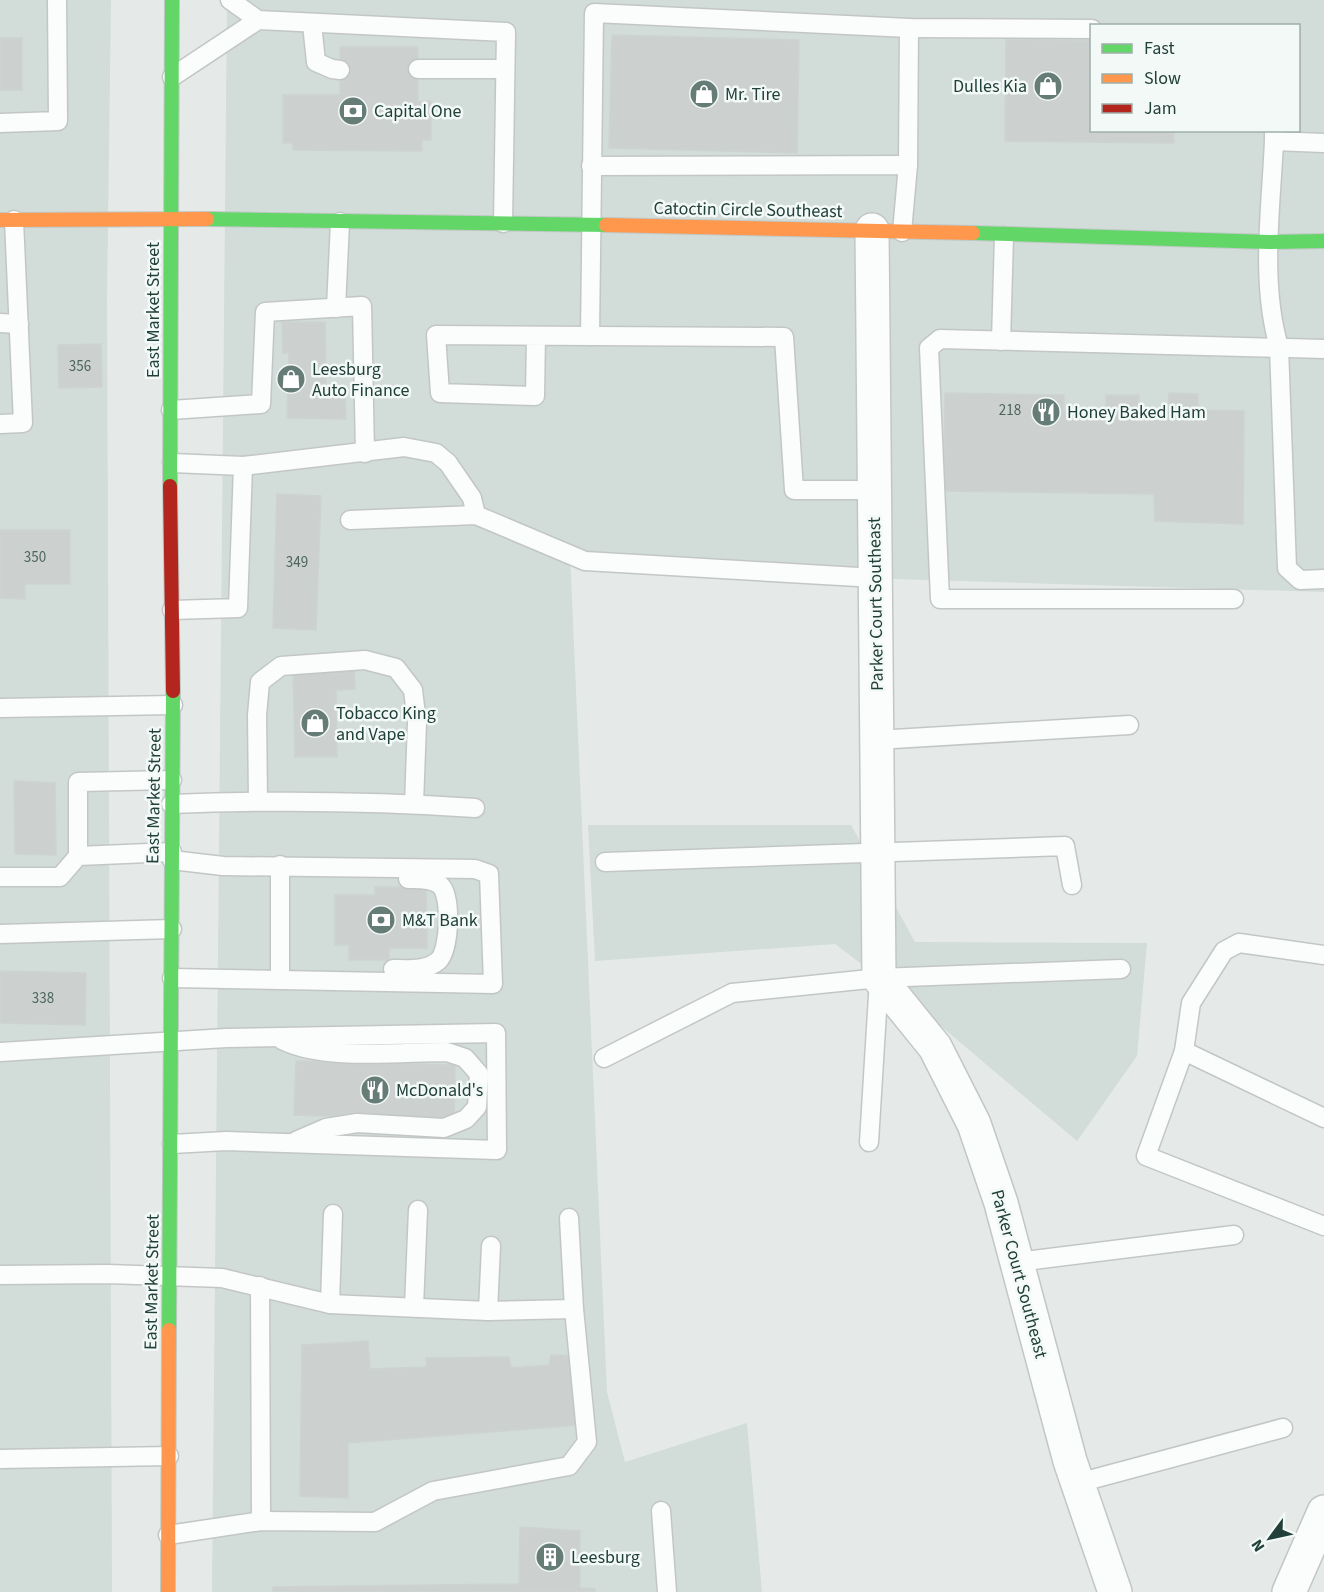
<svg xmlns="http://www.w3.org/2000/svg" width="1324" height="1592" font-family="'Source Sans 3',sans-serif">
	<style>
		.built { fill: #d2dcd8; fill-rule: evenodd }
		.building { fill: #ccd1cf; stroke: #cdd3d1; stroke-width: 1.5 }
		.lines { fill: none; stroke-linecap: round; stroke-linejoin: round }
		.lane-casing { stroke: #c2c7c5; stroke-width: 21 }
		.street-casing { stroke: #c2c7c5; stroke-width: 36 }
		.fast-casing { stroke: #c0c8c5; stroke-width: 16 }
		.slow-casing { stroke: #c0c8c5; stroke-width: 16 }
		.jam-casing { stroke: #c0c8c5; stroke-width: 16 }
		.lane { stroke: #fbfcfc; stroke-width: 18 }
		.street { stroke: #fbfcfc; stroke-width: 33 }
		.fast { stroke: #63d668; stroke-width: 14 }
		.slow { stroke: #ff974d; stroke-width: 14 }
		.jam { stroke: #b3261e; stroke-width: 14 }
		.labels { text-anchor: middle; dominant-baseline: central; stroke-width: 5; stroke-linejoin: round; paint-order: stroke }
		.number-label { font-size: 15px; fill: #4c655f }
		.poi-label { font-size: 18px; fill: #214039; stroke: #f3f9f7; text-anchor: start }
		.street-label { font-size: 18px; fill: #214039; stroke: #f3f9f7 }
	</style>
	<rect width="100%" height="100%" fill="#e5eae8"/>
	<g class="built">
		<path d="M0,0H111L107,298L112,1592H0Z"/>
		<path d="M227,0H1324V592L894,579L570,554L607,1392L625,1462L747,1423L762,1592H212ZM1092,26H1298V130H1092Z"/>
		<path d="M588,825H851L915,942L1147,943L1137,1056L1077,1141L917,1006L835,944L595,961Z"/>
	</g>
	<g class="building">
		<path d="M612,35L799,40L797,153L609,148Z"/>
		<rect x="0" y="38" width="22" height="52"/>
		<path d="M1006,39L1092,41V130H1174V143L1005,141Z"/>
		<path d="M340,47H418V102L431,101V140H422V151L293,150V143H283V95H340Z"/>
		<path d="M282,322H325L326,394L345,395L346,419L287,418L289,353H283Z"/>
		<path d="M101,344L102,387L59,388L58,345Z"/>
		<path d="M945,393L1064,395V412L1106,413V395H1139V411L1168,412L1169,393L1198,394V410L1244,411L1243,524L1155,521L1154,494L944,491Z"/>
		<path d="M277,494L321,496L316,630L273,628Z"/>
		<path d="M0,530H70V584H25V599L0,598Z"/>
		<path d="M354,666L355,689L336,690L337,757H295L293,667Z"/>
		<path d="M14,781L55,783L56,855L15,854Z"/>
		<path d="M375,887H426L427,948H389V960H349V945H335V895H375Z"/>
		<path d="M0,971L86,973L85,1025L0,1023Z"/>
		<path d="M296,1061L455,1065L454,1120L294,1115Z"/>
		<path d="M368,1341L370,1369L427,1367L426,1358L509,1357L511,1368L549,1365L551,1355L578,1356L580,1425L348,1443V1498L300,1496L302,1345Z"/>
		<path d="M520,1527L580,1531V1588L595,1589V1592H273V1587L519,1584Z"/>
	</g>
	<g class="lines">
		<g class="lane-casing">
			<g id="lane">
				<path d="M230,0L258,20L506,32L503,223"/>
				<path d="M312,24L316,62L332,69L340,70"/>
				<path d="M418,69H504"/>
				<path d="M172,77L258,20"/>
				<path d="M0,123L58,121L57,0"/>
				<path d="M1274,131V141L1324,143"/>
				<path d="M1274,141C1271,209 1260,282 1279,347L1287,568L1300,580L1324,579"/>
				<path d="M908,165L909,28"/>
				<path d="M591,166L908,165L902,232"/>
				<path d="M336,308L340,222"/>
				<path d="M0,323L19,324"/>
				<path d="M536,336L535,396L440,393L436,335L784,337L794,490H875"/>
				<path d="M590,336L594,13L909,28L1092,29"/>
				<path d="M1001,341L1004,236"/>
				<path d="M171,410L261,404L265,312L362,306L365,453"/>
				<path d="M0,424L23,423L14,220"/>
				<path d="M243,466L404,447L436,453L448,463L472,498L476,515"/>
				<path d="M350,520L476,515L585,561L875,578"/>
				<path d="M1234,599H940L929,348L940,339L1324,349"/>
				<path d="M172,610L238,608L243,466L172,463"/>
				<path d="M0,708L173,705"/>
				<path d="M877,740L1129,725"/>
				<path d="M258,801L257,715L260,682L281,666L365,660L396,668L413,690L417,723L414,804"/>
				<path d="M171,804C272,800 374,801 475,808"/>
				<path d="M78,856V782L172,780"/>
				<path d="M172,860L223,866L475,869L489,874L493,984L172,978"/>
				<path d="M605,862L1065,846L1072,885"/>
				<path d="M0,877H60L78,856L172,852"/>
				<path d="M0,934L172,929"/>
				<path d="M1324,955L1239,943L1224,951L1191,1003L1184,1051L1146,1156L1324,1226"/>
				<path d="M393,969C408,969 426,971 438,961C450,951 452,895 440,885C432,878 419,879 408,879"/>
				<path d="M280,978V865"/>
				<path d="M282,1040C323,1061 400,1052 447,1052L465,1058L479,1074L477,1107L466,1119L444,1128L357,1123L326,1128L296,1141"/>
				<path d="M1184,1051L1324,1118"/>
				<path d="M0,1052L226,1038L496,1033L497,1150L226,1141L172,1144"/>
				<path d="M604,1058L732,993L879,978L1121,969"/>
				<path d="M869,1142L879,979"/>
				<path d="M1017,1262L1234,1235"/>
				<path d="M0,1275L108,1274L222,1278L330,1304L488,1311L574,1309L569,1218"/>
				<path d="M260,1286L261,1521"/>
				<path d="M330,1304L333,1214"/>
				<path d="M414,1307L418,1210"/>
				<path d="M488,1311L491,1246"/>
				<path d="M0,1459L169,1456"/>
				<path d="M1078,1483L1283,1428"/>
				<path d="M661,1511L667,1592"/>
				<path d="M168,1535L261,1521L375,1522L433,1491L569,1466L587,1442L574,1309"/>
			</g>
		</g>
		<g class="street-casing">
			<g id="street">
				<path d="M872,230L879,978L935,1047L974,1124L1001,1203L1070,1461L1115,1592"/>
				<path d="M1289,1592L1324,1512"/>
			</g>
		</g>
		<g class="fast-casing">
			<g id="fast">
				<path d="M207,219L606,225"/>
				<path d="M973,233L1269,242L1324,241"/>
				<path d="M170,486L172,0"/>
				<path d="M169,1330L173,691"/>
			</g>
		</g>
		<g class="slow-casing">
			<g id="slow">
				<path d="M0,220L207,219"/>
				<path d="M606,225L973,233"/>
				<path d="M168,1592L169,1330"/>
			</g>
		</g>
		<g class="jam-casing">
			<path id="jam" d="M170,486L173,691"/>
		</g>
		<use href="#lane" class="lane"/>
		<use href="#street" class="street"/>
		<use href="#fast" class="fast"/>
		<use href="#slow" class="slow"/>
		<use href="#jam" class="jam"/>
	</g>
	<defs>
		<g id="shop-disc" transform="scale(1.5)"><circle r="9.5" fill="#667c76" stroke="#f3f9f7"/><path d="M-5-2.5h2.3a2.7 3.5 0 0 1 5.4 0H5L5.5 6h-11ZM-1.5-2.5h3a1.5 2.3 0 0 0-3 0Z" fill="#fff"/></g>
		<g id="bank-disc" transform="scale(1.5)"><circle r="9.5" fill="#667c76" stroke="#f3f9f7"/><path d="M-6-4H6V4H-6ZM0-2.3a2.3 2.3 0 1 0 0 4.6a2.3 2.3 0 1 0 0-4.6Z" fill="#fff"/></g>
		<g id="restaurant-disc" transform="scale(1.5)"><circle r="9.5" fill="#667c76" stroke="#f3f9f7"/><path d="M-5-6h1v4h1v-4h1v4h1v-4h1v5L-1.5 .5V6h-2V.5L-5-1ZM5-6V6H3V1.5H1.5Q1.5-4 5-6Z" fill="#fff"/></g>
		<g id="building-disc" transform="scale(1.5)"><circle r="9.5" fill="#667c76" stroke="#f3f9f7"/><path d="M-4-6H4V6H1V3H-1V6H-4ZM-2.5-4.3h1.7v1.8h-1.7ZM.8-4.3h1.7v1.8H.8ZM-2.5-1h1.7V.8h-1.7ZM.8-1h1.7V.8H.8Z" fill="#fff"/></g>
	</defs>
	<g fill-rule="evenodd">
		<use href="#shop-disc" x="1048" y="86"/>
		<use href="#shop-disc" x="704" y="94"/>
		<use href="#bank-disc" x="353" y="111"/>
		<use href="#shop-disc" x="291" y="379"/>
		<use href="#restaurant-disc" x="1046" y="412"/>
		<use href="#shop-disc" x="315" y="723"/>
		<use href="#bank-disc" x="381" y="920"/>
		<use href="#restaurant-disc" x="375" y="1090"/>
		<use href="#building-disc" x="550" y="1557"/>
	</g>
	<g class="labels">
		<g class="number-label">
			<text x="80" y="366">356</text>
			<text x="1010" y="410">218</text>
			<text x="35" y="557">350</text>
			<text x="297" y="562">349</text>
			<text x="43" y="998">338</text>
		</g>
		<g class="poi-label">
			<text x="1027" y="86" text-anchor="end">Dulles Kia</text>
			<text x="725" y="94">Mr. Tire</text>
			<text x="374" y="111">Capital One</text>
			<text x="312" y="369">Leesburg<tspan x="312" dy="21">Auto Finance</tspan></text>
			<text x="1067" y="412">Honey Baked Ham</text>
			<text x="336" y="713">Tobacco King<tspan x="336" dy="21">and Vape</tspan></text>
			<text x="402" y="920">M&amp;T Bank</text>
			<text x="396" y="1090">McDonald's</text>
			<text x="571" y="1557">Leesburg</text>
		</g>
		<g class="street-label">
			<text transform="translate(748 210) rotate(1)">Catoctin Circle Southeast</text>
			<text transform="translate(153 310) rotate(-90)">East Market Street</text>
			<text transform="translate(876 604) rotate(-91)">Parker Court Southeast</text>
			<text transform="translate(154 796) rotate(-89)">East Market Street</text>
			<text transform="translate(1019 1274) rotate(75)">Parker Court Southeast</text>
			<text transform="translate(152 1282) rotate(-89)">East Market Street</text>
		</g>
	</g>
	<rect x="1090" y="24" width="210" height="108" fill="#f3f9f7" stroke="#9fafab" stroke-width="1.5"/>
	<rect x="1102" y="44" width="30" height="9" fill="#63d668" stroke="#9fafab" stroke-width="1.5"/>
	<text x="1144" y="54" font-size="18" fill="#214039">Fast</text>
	<rect x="1102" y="74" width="30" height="9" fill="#ff974d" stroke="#9fafab" stroke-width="1.5"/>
	<text x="1144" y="84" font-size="18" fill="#214039">Slow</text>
	<rect x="1102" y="104" width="30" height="9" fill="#b3261e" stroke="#9fafab" stroke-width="1.5"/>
	<text x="1144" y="114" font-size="18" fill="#214039">Jam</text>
	<g transform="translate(1270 1538) rotate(237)" stroke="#f3f9f7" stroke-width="4.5" paint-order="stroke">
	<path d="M0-4.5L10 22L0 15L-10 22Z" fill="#214039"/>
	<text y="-9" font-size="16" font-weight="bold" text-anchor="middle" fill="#214039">N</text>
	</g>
</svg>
